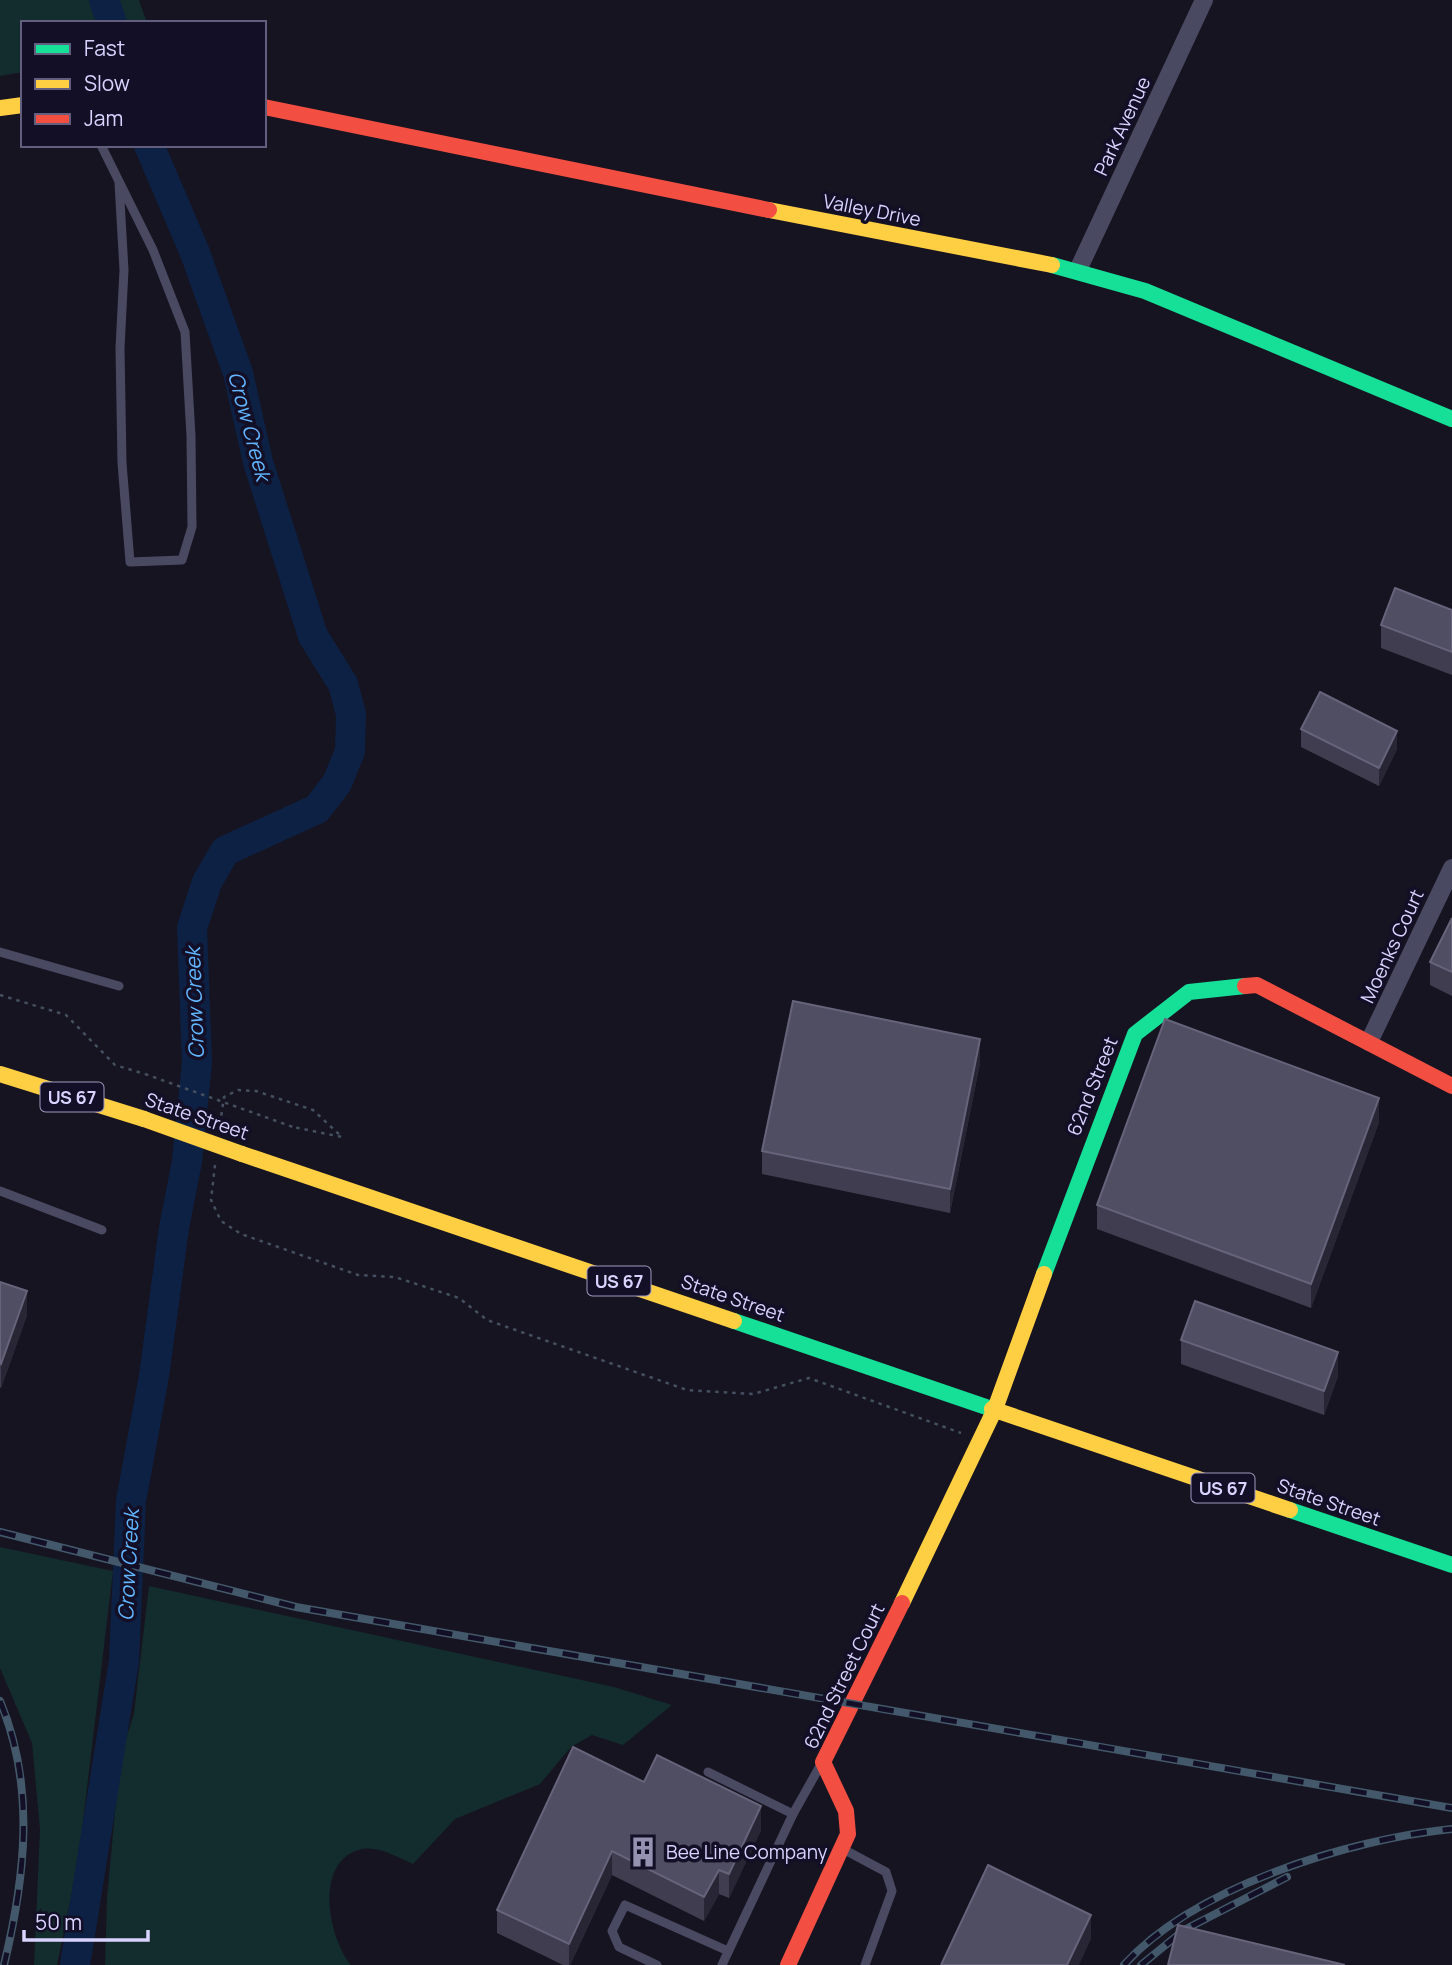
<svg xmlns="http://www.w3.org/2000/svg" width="1452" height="1965" font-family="Manrope,sans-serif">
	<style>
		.green { fill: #132c2d }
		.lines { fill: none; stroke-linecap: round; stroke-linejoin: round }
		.river { stroke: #0d2144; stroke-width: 30 }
		.path { stroke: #44505f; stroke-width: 2.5; stroke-dasharray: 3.5 5; stroke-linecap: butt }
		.lane { stroke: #4a4962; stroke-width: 9 }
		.street { stroke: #4a4962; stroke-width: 18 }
		.fast { stroke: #16e098; stroke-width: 16 }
		.slow { stroke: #ffcf43; stroke-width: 16 }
		.jam { stroke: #f24e42; stroke-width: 16 }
		.rail-casing { stroke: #43596b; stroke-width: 8 }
		.rail { stroke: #130f26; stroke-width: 5; stroke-dasharray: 16; stroke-linecap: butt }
		.path-bridge { stroke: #44505f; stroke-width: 2.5; stroke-dasharray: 3.5 5; stroke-linecap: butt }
		.slow-bridge { stroke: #ffcf43; stroke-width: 16 }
		.wall { fill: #403d50 }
		.shaded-wall { fill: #282635 }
		.building { fill: #504e63; stroke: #66637b; stroke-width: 2 }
		.labels { text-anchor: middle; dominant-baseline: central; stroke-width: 7; stroke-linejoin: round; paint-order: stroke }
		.shield { fill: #130f26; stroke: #9e99be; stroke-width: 2 }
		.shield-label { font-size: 18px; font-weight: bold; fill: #d9d4ff }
		.street-label { font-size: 19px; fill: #d9d4ff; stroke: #130f26 }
		.poi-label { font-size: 19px; fill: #d9d4ff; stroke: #130f26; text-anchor: start }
		.water-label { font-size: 21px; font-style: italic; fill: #62b6ff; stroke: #130f26 }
	</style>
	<rect width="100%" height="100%" fill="#161421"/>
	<g class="green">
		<path d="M0,0H139L147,23H23V72L0,76Z"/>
		<path d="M0,1547L113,1571L78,1863L57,1965H34L40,1829L32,1743L0,1668Z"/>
		<path d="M149,1586L614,1687L672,1705L623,1745L592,1735L571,1747L540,1784L455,1819L413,1864C397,1857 379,1846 362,1849C313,1860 328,1938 351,1965H105L107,1898L120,1759L134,1713Z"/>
	</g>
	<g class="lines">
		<g class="river">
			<path d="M104,0L112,23"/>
			<path d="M75,1965L124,1661L131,1501L154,1376L174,1228L187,1161L197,1063L192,928L207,882L225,851L317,809L337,783L350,751L351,714L343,684L313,636L258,462L238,373L195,253L149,145"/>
		</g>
		<g class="path">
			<path d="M0,995L66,1015L115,1065L145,1074"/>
			<path d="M220,1124L224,1097L238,1090L256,1091L313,1110L342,1137L293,1127"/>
			<path d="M215,1165L211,1200L221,1221L241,1234L358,1275L395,1277L459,1298L487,1320L687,1390L753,1394L809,1378L961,1433"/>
		</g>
		<g class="lane">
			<path d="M101,145L153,250L185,332L191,436L192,527L182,560L130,562L122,463L120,348L124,270L119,183"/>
			<path d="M0,952L119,986"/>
			<path d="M0,1191L102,1230"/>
			<path d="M708,1772L793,1814"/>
			<path d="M843,1849L886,1872L892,1891L865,1965"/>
			<path d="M657,1965L619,1947L612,1931L625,1905L728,1951"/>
			<path d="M722,1965L793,1814L820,1766"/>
		</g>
		<g class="street">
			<path d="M1078,270L1204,0"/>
			<path d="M1369,1042L1452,868"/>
		</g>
		<g class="fast">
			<path d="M1052,265L1145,291L1452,419"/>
			<path d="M1044,1274L1135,1034L1189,992L1245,986"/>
			<path d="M734,1321L992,1409"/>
			<path d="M1290,1510L1452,1565"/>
		</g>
		<g class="slow">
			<path d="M0,108L23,105"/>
			<path d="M769,210L1052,265"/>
			<path d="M0,1074L144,1119"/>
			<path d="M242,1154L734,1321"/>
			<path d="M992,1409L1290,1510"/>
			<path d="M902,1603L995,1409L1044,1274"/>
		</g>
		<g class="jam">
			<path d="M264,107L769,210"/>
			<path d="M1245,986L1257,985L1452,1086"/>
			<path d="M788,1965L848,1834L846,1811L823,1762L902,1603"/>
		</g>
		<g class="rail-casing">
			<g id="rail">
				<path d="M0,1532L296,1607L1452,1808"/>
				<path d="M0,1701C36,1787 25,1878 4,1965"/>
				<path d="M1124,1965C1194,1887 1350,1839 1452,1829"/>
				<path d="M1141,1965L1184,1930L1287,1877"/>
			</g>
		</g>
		<use href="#rail" class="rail"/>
		<path class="path-bridge" d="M145,1074L293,1127"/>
		<path class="slow-bridge" d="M144,1119L242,1154"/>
	</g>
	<g class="wall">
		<path d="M1452,610V675L1381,648V625Z"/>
		<path d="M1301,729L1397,749L1379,786L1301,747Z"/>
		<path d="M1452,918V996L1430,985V962Z"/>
		<path d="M980,1063L950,1213L762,1174V1151Z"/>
		<path d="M1379,1122L1311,1308L1097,1229V1205Z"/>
		<path d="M0,1282L27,1315L1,1388L0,1387Z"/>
		<path d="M1181,1340L1338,1376L1324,1415L1181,1364Z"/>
		<path d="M644,1782L761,1830L729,1898L719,1894L704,1921L612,1875L570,1965H563L497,1933V1910Z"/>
	</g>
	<g class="shaded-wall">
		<path d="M1397,731V749L1379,786V768Z"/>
		<path d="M980,1039V1063L950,1213V1189Z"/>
		<path d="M1379,1098V1122L1311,1308V1284Z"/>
		<path d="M27,1291V1315L1,1388V1364Z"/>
		<path d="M1338,1352V1376L1324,1415V1391Z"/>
		<path d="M761,1806V1830L729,1898V1874Z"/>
		<path d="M612,1851V1875L570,1965H569V1944Z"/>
		<path d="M719,1870V1894L704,1921V1897Z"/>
		<path d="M1091,1915V1939L1079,1965H1067Z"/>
	</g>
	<g class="building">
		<path d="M1395,588L1452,610V652L1381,625Z"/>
		<path d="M1320,692L1397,731L1379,768L1301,729Z"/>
		<path d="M1452,918V972L1430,962Z"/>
		<path d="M793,1001L980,1039L950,1189L762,1151Z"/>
		<path d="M1165,1019L1379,1098L1311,1284L1097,1205Z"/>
		<path d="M0,1282L27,1291L1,1364L0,1363Z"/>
		<path d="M1195,1301L1338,1352L1324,1391L1181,1340Z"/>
		<path d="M573,1747L644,1782L657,1755L761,1806L729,1874L719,1870L704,1897L612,1851L569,1944L497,1910Z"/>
		<path d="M988,1865L1091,1915L1067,1965H941Z"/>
		<path d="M1178,1925L1345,1965H1168Z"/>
	</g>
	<defs>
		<g id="building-bare" transform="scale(2.415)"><path d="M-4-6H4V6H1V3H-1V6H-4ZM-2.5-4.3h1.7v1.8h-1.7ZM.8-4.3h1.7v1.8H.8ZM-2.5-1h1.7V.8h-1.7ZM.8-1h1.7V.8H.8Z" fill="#9591b1" stroke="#130f26" stroke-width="2.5" paint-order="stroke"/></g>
	</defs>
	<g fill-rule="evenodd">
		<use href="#building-bare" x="643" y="1852"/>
	</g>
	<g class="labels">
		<g class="shield">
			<rect x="40.5" y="1082.5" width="63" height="29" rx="5"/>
			<rect x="587.5" y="1266.5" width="63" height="29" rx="5"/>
			<rect x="1191.5" y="1473.5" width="63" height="29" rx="5"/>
		</g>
		<g class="shield-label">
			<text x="72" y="1097">US 67</text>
			<text x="619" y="1281">US 67</text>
			<text x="1223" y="1488">US 67</text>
		</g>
		<g class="street-label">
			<text transform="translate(1122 126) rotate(-65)">Park Avenue</text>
			<text transform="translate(872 210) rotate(11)">Valley Drive</text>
			<text transform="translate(1392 946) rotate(-65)">Moenks Court</text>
			<text transform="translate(1092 1086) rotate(-68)">62nd Street</text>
			<text transform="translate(197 1116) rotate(19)">State Street</text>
			<text transform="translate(733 1298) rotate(19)">State Street</text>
			<text transform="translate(1329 1502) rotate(19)">State Street</text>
			<text transform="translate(844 1676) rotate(-64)">62nd Street Court</text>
		</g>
		<g class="poi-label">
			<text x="666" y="1852">Bee Line Company</text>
		</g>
		<g class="water-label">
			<text transform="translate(250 426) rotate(75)">Crow Creek</text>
			<text transform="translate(194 1003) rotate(-92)">Crow Creek</text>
			<text transform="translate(128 1565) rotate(-87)">Crow Creek</text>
		</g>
	</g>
	<rect x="21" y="21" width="245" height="126" fill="#130f26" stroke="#625e7d" stroke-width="2"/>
	<rect x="35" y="44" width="35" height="10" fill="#16e098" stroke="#625e7d" stroke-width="2"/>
	<text x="84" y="56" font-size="21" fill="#d9d4ff">Fast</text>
	<rect x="35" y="79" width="35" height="10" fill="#ffcf43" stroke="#625e7d" stroke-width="2"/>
	<text x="84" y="91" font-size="21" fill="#d9d4ff">Slow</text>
	<rect x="35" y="114" width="35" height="10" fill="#f24e42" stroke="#625e7d" stroke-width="2"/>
	<text x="84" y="126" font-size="21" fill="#d9d4ff">Jam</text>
	<path d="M24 1930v10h124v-10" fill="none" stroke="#d9d4ff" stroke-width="3.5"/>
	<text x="35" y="1930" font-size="21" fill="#d9d4ff" stroke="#130f26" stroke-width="5" paint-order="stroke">50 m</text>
</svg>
